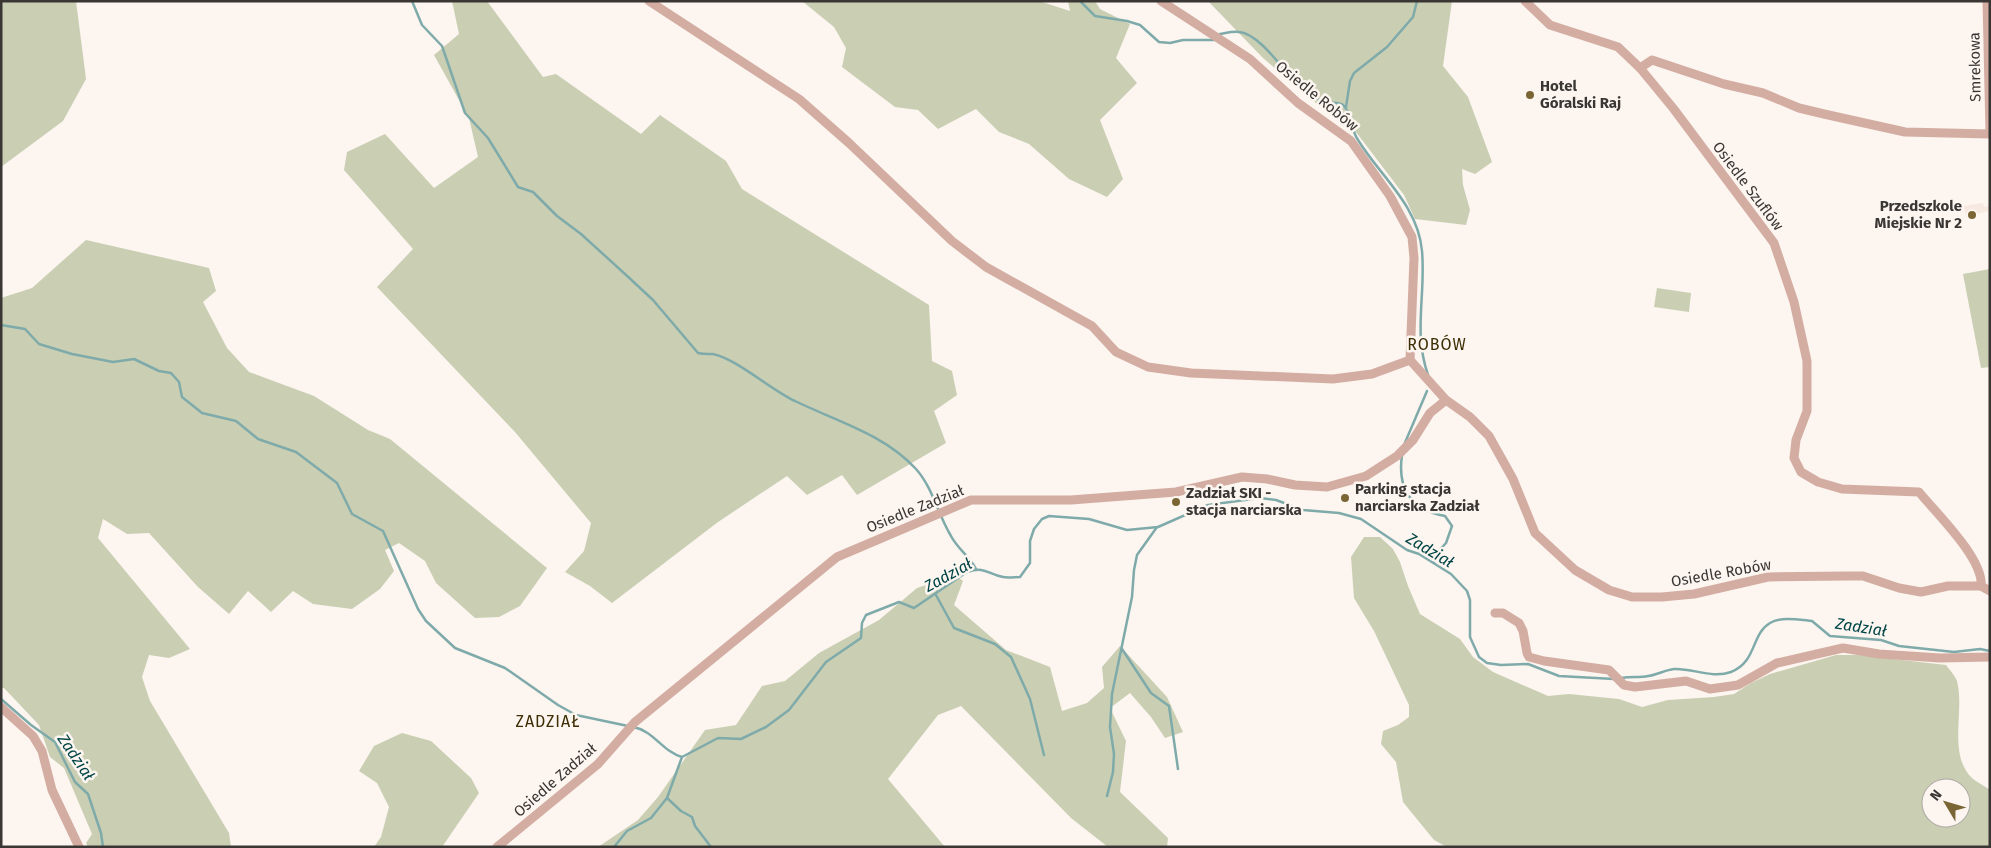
<svg xmlns="http://www.w3.org/2000/svg" width="1991" height="848" font-family="'Fira Sans',sans-serif">
	<style>
		.built { fill: #f7e9e0 }
		.green { fill: #cacfb3; fill-rule: evenodd }
		.lines { fill: none; stroke-linecap: round; stroke-linejoin: round }
		.stream { stroke: #7faaaa; stroke-width: 2.5 }
		.minor { stroke: #d4ada2; stroke-width: 9 }
		.poi-dot { fill: #7a6534; stroke: #fcf5f0; stroke-width: 2 }
		.labels { text-anchor: middle; dominant-baseline: central; stroke-width: 5; stroke-linejoin: round; paint-order: stroke }
		.street-label { font-size: 15px; fill: #393634; stroke: #fcf5f0 }
		.poi-label { font-size: 15px; font-weight: bold; fill: #393634; stroke: #fcf5f0; text-anchor: start }
		.neighbourhood-label { font-size: 16px; letter-spacing: 1px; fill: #3d2e04; stroke: #fcf5f0 }
		.water-label { font-size: 16px; font-style: italic; fill: #004546; stroke: #fcf5f0 }
	</style>
	<rect width="100%" height="100%" fill="#fcf5f0"/>
	<path class="built" d="M1983,203L1984,207L1990,206V229L1988,211L1966,217L1964,206Z"/>
	<g class="green">
		<path d="M1,1H76L86,79L63,121L1,167Z"/>
		<path d="M452,1H487L543,77L556,74L641,134L660,115L726,161L742,189L929,305L932,361L952,371L957,395L934,411L946,443L857,495L842,475L807,495L787,476L718,522L612,603L590,586L565,572L584,551L591,523L515,432L377,287L413,249L344,170L347,152L385,134L434,188L478,157L469,118L434,55L459,34Z"/>
		<path d="M802,1H1039L1070,11L1068,1H1095L1100,9L1130,24L1116,58L1137,83L1100,120L1123,179L1107,197L1069,179L1029,144L999,132L976,109L938,129L918,110L895,107L842,67L846,48L834,27Z"/>
		<path d="M1208,1H1452L1443,66L1468,97L1492,162L1475,174L1462,169L1463,185L1470,210L1466,225L1415,219L1404,195L1356,132L1325,111L1263,58Z"/>
		<path d="M86,240L209,268L216,291L203,302L227,348L249,372L314,396L368,430L390,439L547,568L520,606L499,617L475,618L436,583L425,561L399,543L385,550L394,571L380,589L352,609L313,604L293,591L271,612L248,591L229,614L198,587L149,533L127,534L103,519L98,538L190,649L169,658L149,655L142,677L150,701L229,833L231,847H88L86,843L92,834L64,768L50,757L39,725L4,688H1V298L32,288Z"/>
		<path d="M1990,269V367L1981,368L1963,274Z"/>
		<path d="M1657,288L1691,293L1689,312L1654,307Z"/>
		<path d="M1364,537H1380L1393,549L1400,562L1408,586L1420,614L1460,639L1473,657L1493,672L1548,696L1569,694L1619,699L1642,707L1668,700L1714,697L1734,694L1751,683L1770,674L1836,655H1858L1946,665C1950,670 1955,676 1957,681C1965,712 1947,755 1973,779C1978,783 1985,786 1990,790V847H1447L1434,840L1403,802L1396,762L1381,744L1383,731L1398,725L1409,717V705L1374,631L1354,598L1351,557ZM1931,788H1961V818H1931Z"/>
		<path d="M955,575L963,581L954,605L1006,650L1050,667L1062,711L1087,703L1104,688L1102,667L1120,646L1167,697L1183,732L1165,738L1151,717L1130,693L1110,708L1126,741L1120,792L1168,838L1167,847H1108L1071,818L961,706L938,715L888,779L945,847H598L638,820L658,797L705,730L736,725L762,686L785,681L819,653L879,620L917,588Z"/>
		<path d="M402,733L431,741L471,778L479,793L442,847H374L381,837L389,807L377,783L359,771L374,746Z"/>
	</g>
	<g class="lines">
		<g class="stream">
			<path d="M412,1L422,25L442,46L465,113L488,138L518,187L533,192L557,216L581,234L625,274L653,300L698,353C702,354 708,354 713,354C737,359 771,390 795,401C836,421 884,434 916,469C933,488 938,515 951,536C957,548 969,556 976,569"/>
			<path d="M1080,1L1095,16L1127,21L1140,25L1159,42L1170,43L1183,40H1215"/>
			<path d="M1220,34C1226,33 1233,31 1239,32C1258,33 1282,68 1295,82C1304,91 1313,99 1326,102C1332,104 1340,101 1344,106C1350,111 1351,130 1358,140C1380,176 1418,205 1422,251C1426,294 1413,332 1428,375"/>
			<path d="M1346,107L1350,81L1354,73L1387,47L1413,17L1417,1"/>
			<path d="M1,325L25,329L39,344L72,354L113,362L134,359L159,371L171,373L179,382L182,397L202,413L236,421L258,439L296,452L337,483L352,514L383,531L418,609L426,621L455,648L505,668L558,705L576,715L628,726"/>
			<path d="M1404,445L1427,391"/>
			<path d="M1402,455C1397,490 1411,510 1445,516L1452,526L1446,543L1436,554L1434,562"/>
			<path d="M936,595L954,628L995,644L1011,657L1030,699L1044,755"/>
			<path d="M1122,649L1151,693L1169,706L1178,769"/>
			<path d="M1622,678C1632,676 1639,678 1648,676C1657,675 1665,670 1674,669C1693,668 1712,679 1731,672C1757,662 1751,634 1770,623C1781,616 1801,620 1812,621L1830,636L1881,640L1899,646L1954,652L1980,649L1990,651"/>
			<path d="M1,699L31,725L55,742L75,782L88,794L101,833L103,847"/>
			<path d="M633,727C653,730 663,752 682,757"/>
			<path d="M1107,796L1113,772L1114,754L1110,727L1112,694L1132,597L1134,570L1137,555L1157,527"/>
			<path d="M667,798L681,811L692,817L695,826L711,847"/>
			<path d="M614,847L627,831L651,818L667,798L682,757L718,738L741,739L766,727L789,710L826,662L861,638L862,623L866,615L899,602L914,608L967,572C986,566 987,574 1003,577C1008,578 1015,577 1020,577L1030,563V541L1034,529L1042,519L1049,516L1089,519L1127,530L1158,527L1208,505L1260,498L1276,500L1303,510L1339,513L1361,519L1407,550L1419,554L1451,574L1467,591L1470,600V637L1479,657L1487,663L1501,665L1528,664L1559,676L1614,679"/>
		</g>
		<g class="minor">
			<path d="M649,1L799,99L849,143L952,241L986,267L1092,326L1116,352L1148,367L1191,373L1333,379L1372,374L1410,360"/>
			<path d="M1161,1L1250,59L1298,103L1351,141L1390,196L1412,237L1414,258L1410,360L1446,400L1470,417L1489,436L1513,479L1535,533L1575,570L1609,590L1632,597H1662L1694,594L1768,577L1847,576H1863L1899,588L1921,592L1948,586H1981L1990,591"/>
			<path d="M1525,1L1550,25L1618,47L1640,68L1673,108L1774,243L1794,302L1807,361V411L1796,440L1794,458L1801,472L1818,482L1842,489L1919,492C1936,513 1984,559 1981,586"/>
			<path d="M1987,1L1990,133"/>
			<path d="M1640,68L1652,60L1724,84L1763,93L1799,108L1824,114L1905,132L1990,134"/>
			<path d="M1495,613H1503L1519,623L1523,631L1527,653L1529,657L1544,661L1609,670L1624,685L1635,687L1686,681L1710,689L1738,685L1777,663L1843,648L1879,654L1940,658L1990,657"/>
			<path d="M1,707L33,736L42,751L52,790L79,847"/>
			<path d="M497,847L598,764L635,722L837,557L971,500H1071L1176,492L1242,477L1267,479L1295,485L1327,487L1366,476L1397,456L1413,440L1430,413L1446,400"/>
		</g>
	</g>
	<g class="poi-dot">
		<circle cx="1530" cy="95" r="5"/>
		<circle cx="1972" cy="215" r="5"/>
		<circle cx="1345" cy="498" r="5"/>
		<circle cx="1176" cy="502" r="5"/>
	</g>
	<g class="labels">
		<g class="street-label">
			<text transform="translate(1975 67) rotate(-91)">Smrekowa</text>
			<text transform="translate(1317 96) rotate(39)">Osiedle Robów</text>
			<text transform="translate(1748 186) rotate(53)">Osiedle Szuflów</text>
			<text transform="translate(915 509) rotate(-22)">Osiedle Zadział</text>
			<text transform="translate(1721 573) rotate(-10)">Osiedle Robów</text>
			<text transform="translate(555 780) rotate(-41)">Osiedle Zadział</text>
		</g>
		<g class="poi-label">
			<text x="1540" y="86">Hotel<tspan x="1540" dy="17">Góralski Raj</tspan></text>
			<text x="1962" y="206" text-anchor="end">Przedszkole<tspan x="1962" dy="17">Miejskie Nr 2</tspan></text>
			<text x="1355" y="489">Parking stacja<tspan x="1355" dy="17">narciarska Zadział</tspan></text>
			<text x="1186" y="493">Zadział SKI -<tspan x="1186" dy="17">stacja narciarska</tspan></text>
		</g>
		<g class="neighbourhood-label">
			<text x="1437" y="344">ROBÓW</text>
			<text x="548" y="721">ZADZIAŁ</text>
		</g>
		<g class="water-label">
			<text transform="translate(1430 550) rotate(31)">Zadział</text>
			<text transform="translate(948 575) rotate(-29)">Zadział</text>
			<text transform="translate(1861 627) rotate(9)">Zadział</text>
			<text transform="translate(76 757) rotate(56)">Zadział</text>
		</g>
	</g>
	<rect width="1991" height="848" fill="none" stroke="#393634" stroke-width="5"/>
	<g transform="translate(1946 803) rotate(308)"><circle r="24" fill="#fcf5f0" stroke="#aea9a5"/>
	<path d="M0-4L9 19L0 12L-9 19Z" fill="#7a6534"/>
	<text y="-8" font-size="14" font-weight="bold" text-anchor="middle" fill="#393634">N</text>
	</g>
</svg>
